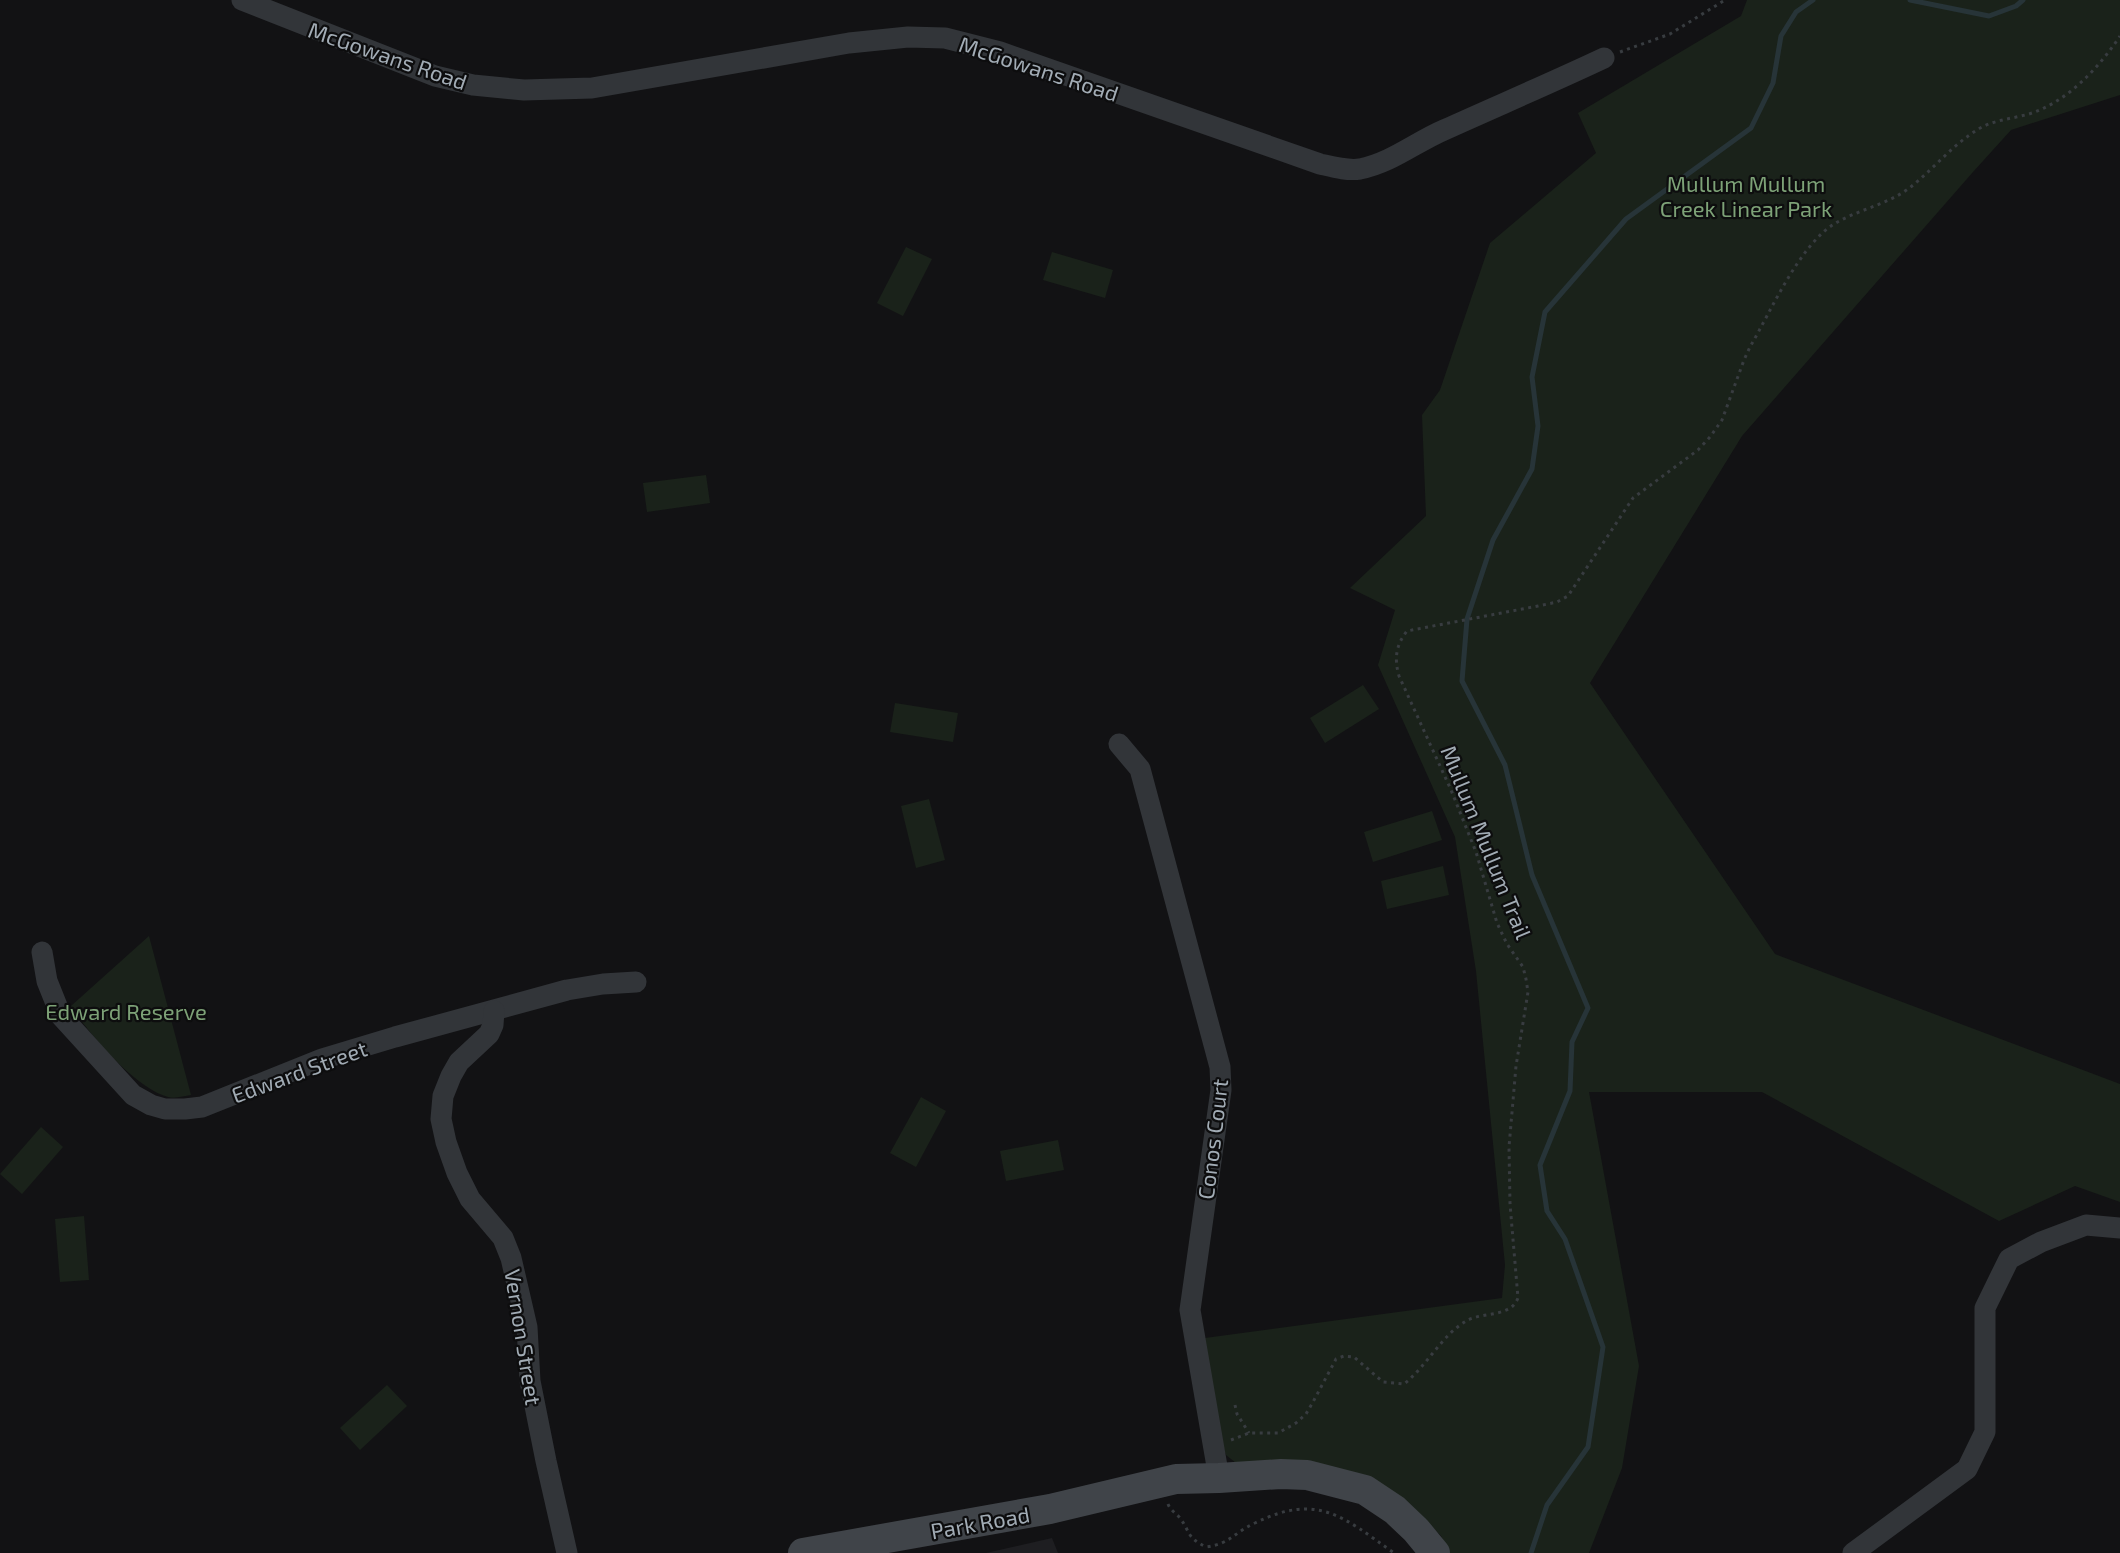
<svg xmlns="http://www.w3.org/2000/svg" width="2120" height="1553" font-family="'Exo 2',sans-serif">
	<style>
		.built { fill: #1e1e21 }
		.green { fill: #1a221a }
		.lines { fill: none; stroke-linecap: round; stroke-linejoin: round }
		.stream { stroke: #273438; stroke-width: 5 }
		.path { stroke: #383c40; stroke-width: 3; stroke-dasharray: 3 4.5; stroke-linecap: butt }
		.street { stroke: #323539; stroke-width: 21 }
		.secondary { stroke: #404449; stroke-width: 30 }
		.labels { text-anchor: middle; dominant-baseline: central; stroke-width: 4.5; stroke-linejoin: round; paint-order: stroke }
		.street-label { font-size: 22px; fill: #a2acb5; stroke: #0d0d0e }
		.park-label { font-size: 22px; fill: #7da277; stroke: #0d0d0e }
	</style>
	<rect width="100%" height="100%" fill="#121214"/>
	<path class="built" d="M1052,1538L1058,1553H986Z"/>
	<g class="green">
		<path d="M1747,0H2120V95L2011,130L1973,172L1742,436L1590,683L1775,954L2120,1084V1202L2075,1186L1999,1221L1762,1092H1589L1639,1366L1622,1468L1589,1553H1450L1441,1536L1411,1505L1236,1463L1226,1455L1218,1432L1205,1338L1502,1298L1505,1265L1476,971L1455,837L1378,665L1395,610L1350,588L1426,516L1422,415L1440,390L1490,243L1596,153L1578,113L1741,16Z"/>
		<path d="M906,247L932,259L903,316L877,303Z"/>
		<path d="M1052,252L1113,270L1105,298L1043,280Z"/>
		<path d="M706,475L710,503L647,512L643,483Z"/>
		<path d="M1363,685L1379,709L1325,743L1310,718Z"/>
		<path d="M895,703L958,713L953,742L890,732Z"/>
		<path d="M929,799L945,860L916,868L901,806Z"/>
		<path d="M1432,811L1442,840L1373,862L1364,832Z"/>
		<path d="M1443,866L1449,895L1387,909L1381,881Z"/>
		<path d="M149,936L191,1095C184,1096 175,1099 168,1097C135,1088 89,1034 71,1006Z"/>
		<path d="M921,1097L946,1111L916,1167L890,1153Z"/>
		<path d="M41,1127L63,1147L22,1194L0,1174Z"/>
		<path d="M1058,1140L1064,1170L1006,1181L1000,1151Z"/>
		<path d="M84,1216L89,1280L60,1282L55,1219Z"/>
		<path d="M387,1385L407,1406L360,1450L340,1428Z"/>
	</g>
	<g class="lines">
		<g class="stream">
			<path d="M1910,0L1989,16L2016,6L2023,0"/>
			<path d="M1531,1553L1547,1505L1588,1447L1603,1347L1565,1239L1547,1211L1540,1165L1570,1091L1572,1042L1588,1008L1532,875L1505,765L1462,681L1467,619L1493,540L1532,469L1538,426L1532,377L1545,312L1626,219L1751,128L1773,83L1781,36L1796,12L1813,0"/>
		</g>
		<g class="path">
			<path d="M1620,52L1670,34L1725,0"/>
			<path d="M1235,1405L1237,1414L1249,1433"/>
			<path d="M1231,1440L1249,1433H1278L1296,1423L1306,1414L1313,1402L1336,1359L1344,1356L1354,1357L1383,1382L1404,1384C1428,1365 1442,1334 1468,1320C1484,1312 1511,1317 1518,1298L1510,1204L1509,1147L1516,1066L1528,992L1526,979L1523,967L1507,944L1497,923L1476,852L1451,790L1399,676C1394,658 1396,645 1407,631L1538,606L1557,602L1568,596L1633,498L1698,450L1710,437L1722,420L1744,360L1750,347C1771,311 1799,246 1834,224C1857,210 1886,205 1908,189C1932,171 1951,146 1977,130C1992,120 2011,119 2029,114C2067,102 2098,69 2120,36"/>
			<path d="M1168,1504C1170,1510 1176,1513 1180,1518C1191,1533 1186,1537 1206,1547C1230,1544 1235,1532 1255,1523C1318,1492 1343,1517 1394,1553"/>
		</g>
		<g class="street">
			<path d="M242,0L435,76L473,85L524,90L592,88L849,43L908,37L945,38L1000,52L1320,164C1333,167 1347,171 1360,169C1391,163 1416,142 1444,130C1497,106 1551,83 1604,58"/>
			<path d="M1119,744L1140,769L1220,1067L1221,1090L1190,1310L1219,1478"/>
			<path d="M42,952L47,981L61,1016L133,1095L151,1105L165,1109H185L202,1107L322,1059L395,1037L567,990L603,984L636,982"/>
			<path d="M494,1011L493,1025L489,1034L459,1062L451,1076L443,1096L441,1119L446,1142L457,1173L470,1199L503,1238L511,1258L527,1327L530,1381L546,1461L567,1553"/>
			<path d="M1853,1553L1967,1469L1985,1432V1308L2009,1259L2041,1242L2086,1225L2120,1228"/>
		</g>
		<path class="secondary" d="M803,1553L1050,1509L1176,1479L1219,1478L1281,1474L1307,1475L1365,1490L1395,1510L1416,1530L1435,1553"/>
	</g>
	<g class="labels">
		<g class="street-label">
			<text transform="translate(388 55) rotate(19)">McGowans Road</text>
			<text transform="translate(1039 68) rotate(18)">McGowans Road</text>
			<text transform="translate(1487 842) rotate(68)">Mullum Mullum Trail</text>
			<text transform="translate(299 1071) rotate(-20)">Edward Street</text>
			<text transform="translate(1212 1139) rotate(-83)">Conos Court</text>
			<text transform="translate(524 1337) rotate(81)">Vernon Street</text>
			<text transform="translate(980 1522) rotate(-10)">Park Road</text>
		</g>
		<g class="park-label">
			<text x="1746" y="183">Mullum Mullum<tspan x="1746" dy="25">Creek Linear Park</tspan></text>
			<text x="126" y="1011">Edward Reserve</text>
		</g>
	</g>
</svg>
